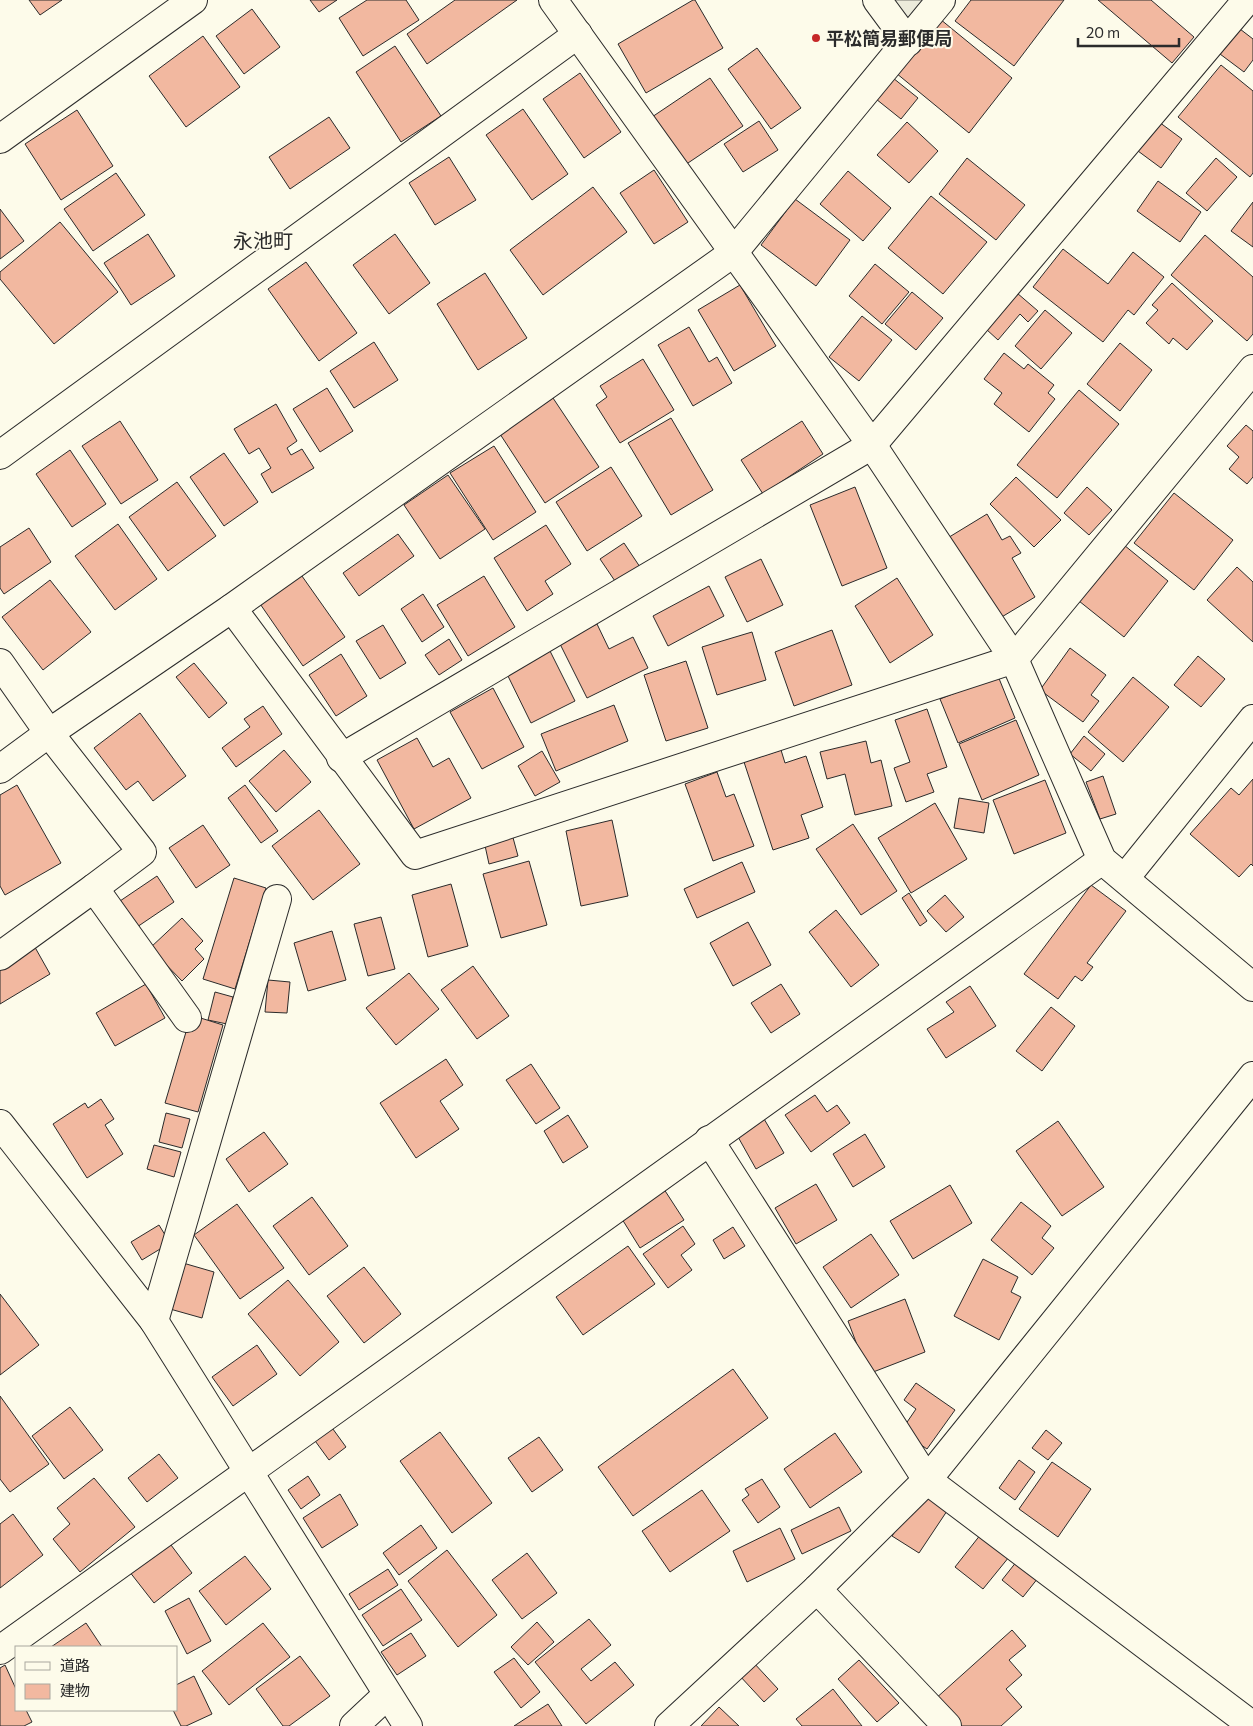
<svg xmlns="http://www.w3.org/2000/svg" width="1253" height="1726" font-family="Commissioner,'Noto Sans JP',sans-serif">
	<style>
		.green { fill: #ecebdb; stroke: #74746e }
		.building { fill: #f2b8a0; stroke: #2b2b2b }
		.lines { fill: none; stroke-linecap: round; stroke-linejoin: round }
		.minor-casing { stroke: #2b2b2b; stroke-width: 30 }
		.minor { stroke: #fdfbea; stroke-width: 28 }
		.poi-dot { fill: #c62828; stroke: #fdfbea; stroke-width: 2 }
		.labels { text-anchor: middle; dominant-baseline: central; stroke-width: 4; stroke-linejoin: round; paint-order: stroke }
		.poi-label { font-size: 18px; font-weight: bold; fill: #2b2b2b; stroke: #fdfbea; text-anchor: start }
		.quarter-label { font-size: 20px; fill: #2b2b2b; stroke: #fdfbea }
	</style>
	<rect width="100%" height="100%" fill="#fdfbea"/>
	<path class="green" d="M877,0H941L908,42Z"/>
	<g class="building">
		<path d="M29,0H62L40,15Z"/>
		<path d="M310,0H337L319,12Z"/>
		<path d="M367,0H406L419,20L363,56L339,18Z"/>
		<path d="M455,0H517L427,64L407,34Z"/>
		<path d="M693,0H695L723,48L646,93L618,44Z"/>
		<path d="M971,0H1064L1014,66L955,21Z"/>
		<path d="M1098,0H1151L1194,37L1172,63Z"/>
		<path d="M252,9L280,47L244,74L216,36Z"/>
		<path d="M940,19L1012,78L969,133L896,73Z"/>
		<path d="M1240,29L1253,39V60L1244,72L1220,54Z"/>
		<path d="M203,36L240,87L186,127L149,76Z"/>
		<path d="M395,46L441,116L401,142L356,72Z"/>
		<path d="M757,48L801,108L771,129L728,69Z"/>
		<path d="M1221,65L1253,91V173L1250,177L1178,117Z"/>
		<path d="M580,73L621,132L584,158L543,99Z"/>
		<path d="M710,78L743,126L685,165L652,117Z"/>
		<path d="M893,78L918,98L901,119L876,99Z"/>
		<path d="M523,109L568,174L532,200L486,135Z"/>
		<path d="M77,110L113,166L61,200L25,144Z"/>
		<path d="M329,117L350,148L290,189L269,157Z"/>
		<path d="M759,121L778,150L743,172L724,144Z"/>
		<path d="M907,122L938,151L909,183L877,155Z"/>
		<path d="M1159,122L1182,139L1161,168L1138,151Z"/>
		<path d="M449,157L476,200L435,225L409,183Z"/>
		<path d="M967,158L1025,205L996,240L939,194Z"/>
		<path d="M1216,158L1237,177L1207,211L1186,193Z"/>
		<path d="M654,170L688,222L654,244L620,193Z"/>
		<path d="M848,171L891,208L863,241L820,204Z"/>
		<path d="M116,173L145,215L93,251L64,209Z"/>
		<path d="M1158,181L1201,212L1180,242L1137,211Z"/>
		<path d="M593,187L627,232L543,295L510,250Z"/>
		<path d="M931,196L987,242L943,294L888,248Z"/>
		<path d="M795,199L850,240L816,286L761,245Z"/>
		<path d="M1253,202V247L1231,231Z"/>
		<path d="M0,209L24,241L0,259Z"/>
		<path d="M60,222L118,292L54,344L0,279V272Z"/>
		<path d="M148,234L175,276L131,305L104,263Z"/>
		<path d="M395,234L430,283L389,314L353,265Z"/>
		<path d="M1205,235L1253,277V334L1247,341L1171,275Z"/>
		<path d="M1063,249L1108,284L1133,252L1164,277L1134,315L1128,310L1103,342L1033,287Z"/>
		<path d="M306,262L357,333L319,361L268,289Z"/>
		<path d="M875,264L909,292L882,324L849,296Z"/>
		<path d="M485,273L527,338L478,370L437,304Z"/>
		<path d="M1172,283L1213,321L1187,350L1173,338L1169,344L1146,323L1158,310L1152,305Z"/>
		<path d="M740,285L776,346L734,371L698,310Z"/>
		<path d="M912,292L943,318L916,350L885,324Z"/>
		<path d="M1017,293L1038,311L1028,322L1020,314L998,340L986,329Z"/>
		<path d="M1045,310L1072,333L1041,369L1015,346Z"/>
		<path d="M862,316L892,340L859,381L829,357Z"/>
		<path d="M689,327L709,362L717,357L732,383L693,406L658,345Z"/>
		<path d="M374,342L398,380L354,408L330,371Z"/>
		<path d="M1120,343L1152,370L1120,411L1087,384Z"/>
		<path d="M1004,353L1024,369L1028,364L1054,385L1048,393L1055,399L1029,432L994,404L1002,393L984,379Z"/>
		<path d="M643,359L674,410L620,443L596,405L607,397L600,386Z"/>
		<path d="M327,388L353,431L320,452L293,409Z"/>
		<path d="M1079,390L1119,424L1057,498L1017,465Z"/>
		<path d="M553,398L599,467L545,503L500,434Z"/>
		<path d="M276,404L297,441L287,448L291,455L302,449L314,468L272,493L261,474L271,468L259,448L249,454L234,429Z"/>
		<path d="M671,418L713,490L671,515L628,443Z"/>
		<path d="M120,421L158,480L121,504L82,446Z"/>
		<path d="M802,421L823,454L763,494L741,460Z"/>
		<path d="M1246,425L1253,431V477L1247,484L1229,469L1239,457L1227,446Z"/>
		<path d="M494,446L536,512L493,540L450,473Z"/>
		<path d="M70,450L106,504L72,527L36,474Z"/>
		<path d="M224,453L258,502L224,526L190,477Z"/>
		<path d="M611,467L642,516L587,551L556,502Z"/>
		<path d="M448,475L485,529L440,559L404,505Z"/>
		<path d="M1016,477L1061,520L1034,547L990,504Z"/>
		<path d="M177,482L216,536L168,571L129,517Z"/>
		<path d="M855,487L887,568L842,586L810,505Z"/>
		<path d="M1087,487L1112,510L1089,535L1064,513Z"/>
		<path d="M1174,493L1233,540L1194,590L1134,543Z"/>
		<path d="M987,514L1002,540L1010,536L1021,553L1012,558L1035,597L995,621L946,539Z"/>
		<path d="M118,524L157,579L115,610L75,556Z"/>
		<path d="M546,525L571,564L545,581L553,594L527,611L494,558Z"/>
		<path d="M29,528L51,562L4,594L0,588V547Z"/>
		<path d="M398,534L414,556L359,596L343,573Z"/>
		<path d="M624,543L640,567L617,584L600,559Z"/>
		<path d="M1124,545L1168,581L1124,637L1079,601Z"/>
		<path d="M761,559L783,605L747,622L725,577Z"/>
		<path d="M1237,567L1253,582V642L1207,600Z"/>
		<path d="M297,569L345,637L303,666L256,598Z"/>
		<path d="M484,576L515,627L468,656L437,605Z"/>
		<path d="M897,578L933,635L890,663L855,606Z"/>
		<path d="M50,580L91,632L43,670L2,617Z"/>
		<path d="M709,586L724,616L668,646L653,616Z"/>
		<path d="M423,594L444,627L422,642L401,609Z"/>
		<path d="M597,624L609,649L633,637L648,668L587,698L559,642Z"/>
		<path d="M383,625L406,663L380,679L356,641Z"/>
		<path d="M832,630L852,685L794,706L775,652Z"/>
		<path d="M752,632L766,680L717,695L702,647Z"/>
		<path d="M449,639L462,660L439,675L425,655Z"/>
		<path d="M1070,648L1106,675L1091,695L1099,701L1083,722L1040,690Z"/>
		<path d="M550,651L575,701L531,723L506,672Z"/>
		<path d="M341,654L367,696L336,716L309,675Z"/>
		<path d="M1198,656L1225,679L1201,707L1174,685Z"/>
		<path d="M686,661L708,728L666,741L644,675Z"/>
		<path d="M194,663L227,703L209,718L176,677Z"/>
		<path d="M998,676L1015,718L958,743L940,699Z"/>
		<path d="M1133,677L1169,707L1123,762L1088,732Z"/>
		<path d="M493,688L524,747L482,769L450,712Z"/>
		<path d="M614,705L628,741L556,771L541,734Z"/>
		<path d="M263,706L282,734L236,767L222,748L250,727L244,719Z"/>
		<path d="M927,709L947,767L927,774L934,792L906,802L894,768L910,762L895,720Z"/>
		<path d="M140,713L186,776L153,801L138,781L126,790L94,748Z"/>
		<path d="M1016,720L1039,775L982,800L959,744Z"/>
		<path d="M1084,736L1105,754L1091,771L1070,754Z"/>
		<path d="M417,738L433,767L449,758L471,798L414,829L377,760Z"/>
		<path d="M866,741L871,763L881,760L892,806L855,815L845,774L827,779L820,752Z"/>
		<path d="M284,750L311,782L276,812L249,781Z"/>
		<path d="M781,750L785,763L806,756L823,807L801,815L809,838L773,850L744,762Z"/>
		<path d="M542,751L560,782L535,796L518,766Z"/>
		<path d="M717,772L726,797L734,794L754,846L713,861L685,784Z"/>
		<path d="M1103,776L1116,814L1100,819L1086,782Z"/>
		<path d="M1253,779V866L1251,864L1239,877L1190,834L1231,788L1239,795Z"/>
		<path d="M1045,780L1066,833L1014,854L993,800Z"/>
		<path d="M17,785L61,863L5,895L0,886V795Z"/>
		<path d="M245,785L278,831L261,843L228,798Z"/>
		<path d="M959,798L989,803L984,833L954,828Z"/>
		<path d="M935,803L967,859L911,893L878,838Z"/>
		<path d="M319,810L360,864L313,900L272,846Z"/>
		<path d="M612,820L628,896L581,906L566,831Z"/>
		<path d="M853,824L897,891L861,915L816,849Z"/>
		<path d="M203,825L230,865L196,888L169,848Z"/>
		<path d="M512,834L518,856L489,864L484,841Z"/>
		<path d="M529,861L547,925L501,938L483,874Z"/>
		<path d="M742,862L755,892L697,918L684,889Z"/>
		<path d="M157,876L174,902L137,927L120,901Z"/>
		<path d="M234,878L266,888L235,989L203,979Z"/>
		<path d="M451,884L468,946L428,957L412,895Z"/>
		<path d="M1091,885L1126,911L1087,963L1093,967L1082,981L1075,976L1058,999L1024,974Z"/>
		<path d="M909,893L927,921L920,926L902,898Z"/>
		<path d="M945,895L964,917L946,932L927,911Z"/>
		<path d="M836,910L879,965L851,987L809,932Z"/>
		<path d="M381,917L395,969L368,976L354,924Z"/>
		<path d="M182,918L203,941L195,949L204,959L182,981L150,948Z"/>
		<path d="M748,922L771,965L733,986L710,943Z"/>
		<path d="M332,931L346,980L308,991L294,943Z"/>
		<path d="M32,942L50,974L0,1004V962Z"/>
		<path d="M473,966L509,1016L477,1039L441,990Z"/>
		<path d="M409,973L439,1009L396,1045L366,1008Z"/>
		<path d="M268,980L290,982L287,1013L265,1012Z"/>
		<path d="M146,984L165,1018L115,1046L96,1013Z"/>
		<path d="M781,984L800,1014L771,1033L751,1003Z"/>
		<path d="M970,986L996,1026L946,1058L927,1029L954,1012L946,1002Z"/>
		<path d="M215,992L233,997L227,1024L208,1020Z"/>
		<path d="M1051,1007L1075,1026L1042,1071L1016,1051Z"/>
		<path d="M191,1015L223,1025L198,1112L165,1103Z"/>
		<path d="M446,1059L463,1085L440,1101L459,1129L416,1158L380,1103Z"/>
		<path d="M531,1064L560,1108L536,1124L506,1080Z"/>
		<path d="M815,1095L827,1112L837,1105L850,1123L811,1152L785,1115Z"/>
		<path d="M101,1099L114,1119L105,1125L123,1154L87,1178L53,1124L85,1103L88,1108Z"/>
		<path d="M760,1112L784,1153L756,1169L733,1128Z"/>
		<path d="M166,1113L190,1119L182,1148L159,1142Z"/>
		<path d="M568,1115L588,1147L563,1163L544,1131Z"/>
		<path d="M1058,1121L1104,1187L1062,1216L1016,1151Z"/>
		<path d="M264,1132L288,1164L249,1192L226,1159Z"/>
		<path d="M865,1134L885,1167L853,1187L833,1154Z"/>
		<path d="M154,1145L181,1152L174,1177L147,1169Z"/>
		<path d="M660,1183L684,1220L640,1248L617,1211Z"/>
		<path d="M816,1184L837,1220L796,1244L775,1208Z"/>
		<path d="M950,1185L972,1223L913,1259L890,1221Z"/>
		<path d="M312,1197L348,1246L309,1275L273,1226Z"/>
		<path d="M1021,1202L1051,1226L1042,1238L1054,1248L1032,1275L991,1240Z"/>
		<path d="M237,1204L284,1268L240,1299L194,1235Z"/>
		<path d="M159,1225L170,1243L142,1260L131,1242Z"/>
		<path d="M683,1226L695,1244L681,1255L692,1270L668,1288L643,1254Z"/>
		<path d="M733,1227L745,1246L724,1259L713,1240Z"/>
		<path d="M871,1234L899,1275L851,1308L823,1267Z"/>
		<path d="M628,1246L655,1284L583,1335L556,1297Z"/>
		<path d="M983,1259L1018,1277L1011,1292L1021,1297L999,1340L954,1316Z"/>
		<path d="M183,1263L214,1272L202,1318L170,1309Z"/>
		<path d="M364,1267L401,1314L364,1343L327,1296Z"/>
		<path d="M288,1280L339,1342L300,1376L248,1314Z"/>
		<path d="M0,1294L39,1345L0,1375Z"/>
		<path d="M905,1299L925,1352L868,1374L848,1321Z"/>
		<path d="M257,1345L277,1374L233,1406L212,1377Z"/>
		<path d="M733,1369L768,1418L633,1516L598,1467Z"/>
		<path d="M916,1383L955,1410L927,1449L901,1431L916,1409L904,1400Z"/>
		<path d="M0,1396L49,1464L10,1492L0,1479Z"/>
		<path d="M70,1407L103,1450L64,1479L32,1436Z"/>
		<path d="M330,1425L346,1447L329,1460L313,1438Z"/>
		<path d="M1046,1430L1062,1443L1048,1460L1032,1448Z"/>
		<path d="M440,1432L492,1503L452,1533L400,1461Z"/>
		<path d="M835,1433L862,1472L810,1508L784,1469Z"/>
		<path d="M539,1437L563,1470L532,1492L508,1458Z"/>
		<path d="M159,1454L178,1478L147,1502L128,1478Z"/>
		<path d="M1019,1460L1035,1472L1015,1500L999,1488Z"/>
		<path d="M1052,1462L1091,1489L1058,1537L1019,1509Z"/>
		<path d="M308,1476L320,1495L301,1509L288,1490Z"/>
		<path d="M94,1478L135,1527L80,1572L53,1539L70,1524L57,1508Z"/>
		<path d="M762,1479L780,1507L758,1523L742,1500L749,1495L745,1489Z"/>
		<path d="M702,1490L730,1531L670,1572L642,1531Z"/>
		<path d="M922,1491L949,1508L919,1553L892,1536Z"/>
		<path d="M340,1494L358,1525L322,1548L303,1518Z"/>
		<path d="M839,1507L851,1531L802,1554L791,1530Z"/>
		<path d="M13,1514L43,1555L0,1588V1524Z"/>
		<path d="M421,1525L437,1548L399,1575L383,1553Z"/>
		<path d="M780,1528L795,1559L747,1582L733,1551Z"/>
		<path d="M981,1534L1009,1557L983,1589L955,1567Z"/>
		<path d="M168,1541L192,1573L154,1603L129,1571Z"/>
		<path d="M447,1550L497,1615L458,1647L408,1581Z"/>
		<path d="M527,1553L557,1593L522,1619L492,1580Z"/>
		<path d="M245,1556L271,1589L226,1625L199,1591Z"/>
		<path d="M1017,1561L1038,1578L1023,1597L1002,1580Z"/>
		<path d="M388,1569L398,1585L359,1610L349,1594Z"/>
		<path d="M401,1589L422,1620L383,1646L362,1615Z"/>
		<path d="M189,1598L211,1641L187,1654L165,1611Z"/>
		<path d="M589,1619L611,1645L581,1669L591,1681L615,1662L634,1685L586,1724L535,1662Z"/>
		<path d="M537,1622L554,1642L528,1665L511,1647Z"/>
		<path d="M86,1623L102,1647H51Z"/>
		<path d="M263,1623L290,1657L229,1705L202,1671Z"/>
		<path d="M1012,1630L1026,1646L1009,1660L1022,1675L1006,1689L1022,1707L1001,1726H957L934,1700Z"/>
		<path d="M411,1633L426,1656L397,1675L381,1652Z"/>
		<path d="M300,1656L330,1696L289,1726H283L256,1689Z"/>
		<path d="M514,1658L540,1692L521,1708L494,1672Z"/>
		<path d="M859,1660L899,1703L877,1722L838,1679Z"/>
		<path d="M753,1662L778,1689L764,1702L739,1675Z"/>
		<path d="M5,1665L16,1689V1710H26L32,1722L24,1726H0V1668Z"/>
		<path d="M194,1676L212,1714L186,1726H181L173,1710H176V1685Z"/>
		<path d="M833,1689L862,1726H802L796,1719Z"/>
		<path d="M548,1704L562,1726H514Z"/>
		<path d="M719,1707L739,1726H701Z"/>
	</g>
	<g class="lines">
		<g class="minor-casing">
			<g id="minor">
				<path d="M553,0L872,445L1014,659L1102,860L1253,987"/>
				<path d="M877,0L908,42"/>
				<path d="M0,139L193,0"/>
				<path d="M0,455L578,34"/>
				<path d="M232,608L415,855L1014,659L1253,369"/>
				<path d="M0,663L49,733L142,852L94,888"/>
				<path d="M341,758L872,445L1247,0"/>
				<path d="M0,769L49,733L232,608L733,253L941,0"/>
				<path d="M1125,878L1253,719"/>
				<path d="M0,956L94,888L187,1018"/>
				<path d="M0,1124L154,1321L408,1726"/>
				<path d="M709,1140L927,1480L1253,1726"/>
				<path d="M154,1321L277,899"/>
				<path d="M817,1589L947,1726"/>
				<path d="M0,1650L1102,860"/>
				<path d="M354,1726L387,1695"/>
				<path d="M669,1726L817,1589L927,1480L1253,1076"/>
			</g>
		</g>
		<use href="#minor" class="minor"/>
	</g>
	<circle class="poi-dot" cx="816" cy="38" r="5"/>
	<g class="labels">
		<g class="poi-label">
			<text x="826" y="38">平松簡易郵便局</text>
		</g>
		<g class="quarter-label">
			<text x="263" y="240">永池町</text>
		</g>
	</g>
	<rect x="15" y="1646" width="162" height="65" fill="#fdfbea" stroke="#a9a89e"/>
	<rect x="25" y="1662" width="25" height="8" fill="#fdfbea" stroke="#a9a89e"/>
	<text x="60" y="1671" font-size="15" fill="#2b2b2b">道路</text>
	<rect x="25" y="1684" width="25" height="15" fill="#f2b8a0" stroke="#a9a89e"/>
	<text x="60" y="1696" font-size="15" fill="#2b2b2b">建物</text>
	<path d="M1078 38v8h101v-8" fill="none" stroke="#2b2b2b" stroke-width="2.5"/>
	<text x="1086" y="38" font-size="15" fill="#2b2b2b" stroke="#fdfbea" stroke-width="4" paint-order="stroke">20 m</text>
</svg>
